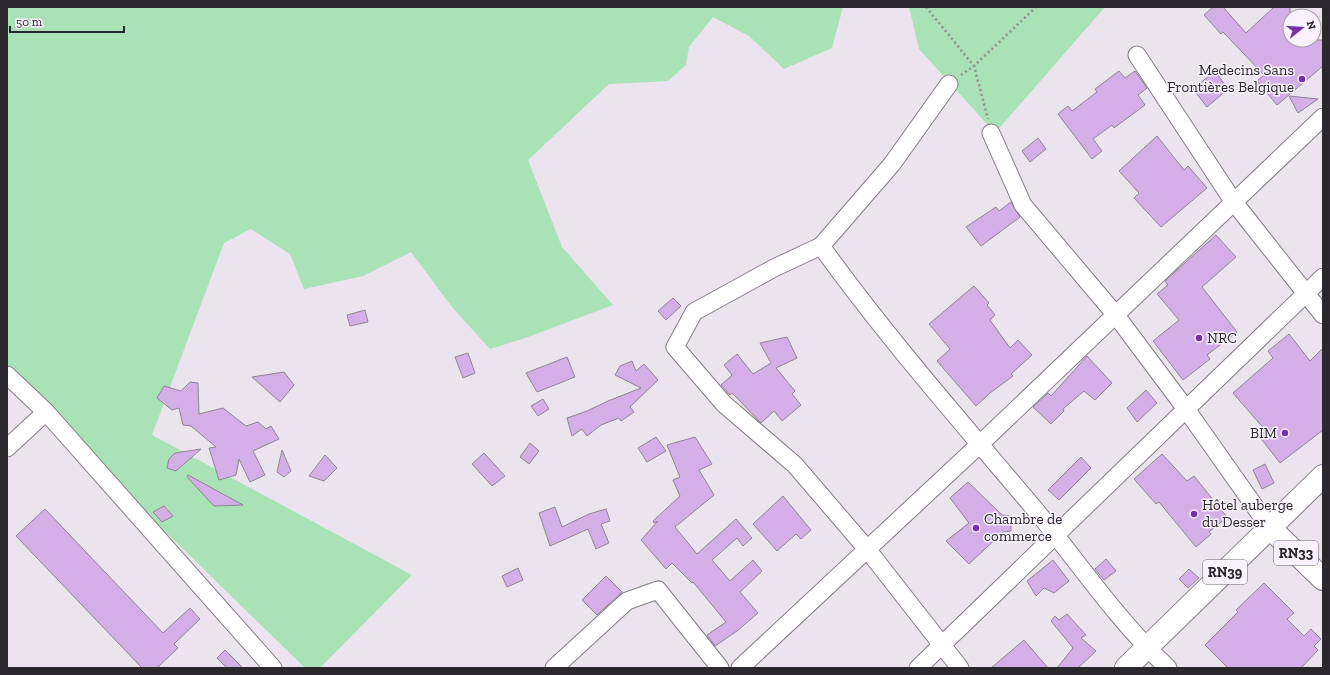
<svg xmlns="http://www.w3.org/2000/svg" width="1330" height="675" font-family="'Zilla Slab',serif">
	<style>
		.green { fill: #a8e2b6 }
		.building { fill: #d3aee7; stroke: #8d8690 }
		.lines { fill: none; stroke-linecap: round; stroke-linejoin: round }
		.minor-casing { stroke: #847d87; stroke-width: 19 }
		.major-casing { stroke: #847d87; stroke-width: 24 }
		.path { stroke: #918c94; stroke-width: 2.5; stroke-dasharray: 2 3; stroke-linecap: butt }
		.minor { stroke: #fff; stroke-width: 17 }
		.major { stroke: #fff; stroke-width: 22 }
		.poi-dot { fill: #7231a6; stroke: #f9f1fd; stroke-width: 1.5 }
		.labels { text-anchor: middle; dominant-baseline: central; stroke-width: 3; stroke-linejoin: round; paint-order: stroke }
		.shield { fill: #f9f1fd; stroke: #68646b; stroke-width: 1 }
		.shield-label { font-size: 14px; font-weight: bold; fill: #2a282c }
		.poi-label { font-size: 15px; fill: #2a282c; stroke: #f9f1fd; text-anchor: start }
	</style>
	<rect width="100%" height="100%" fill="#ebe4ef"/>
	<g class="green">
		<path d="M7,7H843L832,48L784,69L749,36L713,17L689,47L686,65L668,81L609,84L528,160L562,247L613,305L528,337L490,349L452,307L411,252L363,276L304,289L290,254L251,229L224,243L152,435L412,575L320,668H305L7,377Z"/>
		<path d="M909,7H1105L995,133L919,49Z"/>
	</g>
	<g class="building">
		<path d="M1213,7H1223L1246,33L1274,7H1290V40H1323V66L1277,105L1257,81L1264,75L1223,32L1221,34L1204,15Z"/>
		<path d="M1119,71L1125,78L1135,71L1147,88L1138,95L1145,105L1114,128L1112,125L1093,139L1102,151L1092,159L1058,114L1068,106L1072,111L1097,92L1095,89Z"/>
		<path d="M1215,71L1228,89L1207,107L1193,89Z"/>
		<path d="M1289,96L1318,99L1298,113Z"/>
		<path d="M1157,136L1184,170L1188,166L1207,188L1161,227L1134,198L1139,193L1119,171Z"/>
		<path d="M1038,138L1046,149L1030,162L1022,151Z"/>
		<path d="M1011,202L1020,217L981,246L966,227L996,207L999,211Z"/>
		<path d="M1216,235L1236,257L1202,287L1237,332L1207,355L1210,359L1183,380L1153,341L1179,320L1157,294L1168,285L1165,281Z"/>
		<path d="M974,286L989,303L987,305L995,315L990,320L1010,348L1018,340L1032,355L1011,374L1013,376L990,393L976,406L937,361L950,349L929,324Z"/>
		<path d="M673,298L681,306L666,320L658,311Z"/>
		<path d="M365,310L368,322L350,326L347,315Z"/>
		<path d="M1289,334L1310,361L1323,348V430L1280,463L1259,436L1266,431L1233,393L1273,358L1268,351Z"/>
		<path d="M787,337L797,358L776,368L795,391L792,394L801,405L782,421L774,411L761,423L732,393L730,395L721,385L732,375L724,365L737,354L753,374L771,363L760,343Z"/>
		<path d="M468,353L475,373L463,378L455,357Z"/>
		<path d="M1087,356L1112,383L1095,400L1084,391L1063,409L1064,411L1051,424L1033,407L1048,393L1051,396Z"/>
		<path d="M567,357L575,377L537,392L526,373Z"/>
		<path d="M632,361L636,371L644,364L658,380L630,407L634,412L621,421L619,418L601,425L587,436L582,429L572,436L567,418L587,411L608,401L641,388L615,375L620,366Z"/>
		<path d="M284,372L294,385L280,402L252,377Z"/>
		<path d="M190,382L198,383L199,414L223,408L246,426L258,422L266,429L271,426L279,439L253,451L265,475L250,482L239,459L236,475L219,480L209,448L216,447L191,426L183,425L179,408L172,410L157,398L164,386L181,391Z"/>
		<path d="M1146,390L1157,403L1137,422L1127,408Z"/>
		<path d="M543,399L549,409L538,416L531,406Z"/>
		<path d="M656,437L666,451L647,462L638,448Z"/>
		<path d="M695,437L712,464L699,470L714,495L675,527L697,554L736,519L752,538L743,546L737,538L712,560L730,581L753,560L762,571L740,592L758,613L737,631L715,646L707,635L726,622L693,582L692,583L672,563L666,569L641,540L658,521L654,523L653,521L680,496L673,480L680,477L667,445Z"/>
		<path d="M530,443L539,451L529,464L520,457Z"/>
		<path d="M201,449L176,471L167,468L169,459L175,453Z"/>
		<path d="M282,450L291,471L284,477L277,472Z"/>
		<path d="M484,453L505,476L492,486L472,464Z"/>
		<path d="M1162,454L1187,481L1194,476L1227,517L1209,532L1211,534L1196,547L1159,502L1156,504L1134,479Z"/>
		<path d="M325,455L337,468L324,481L309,476Z"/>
		<path d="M1081,457L1091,468L1059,500L1048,490Z"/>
		<path d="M1265,464L1274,483L1262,489L1253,470Z"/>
		<path d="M188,475L243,505L214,506L187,477Z"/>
		<path d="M968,482L1002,515L1011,516V531L1003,532L969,564L946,541L969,523L950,498Z"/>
		<path d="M783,496L811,530L801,539L796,534L777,551L753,524Z"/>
		<path d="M164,506L173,516L162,522L153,512Z"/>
		<path d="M555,507L562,527L589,514L606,509L610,521L601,524L609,543L596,549L588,529L550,546L539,513Z"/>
		<path d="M45,509L163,633L190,608L200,619L174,644L178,648L157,668H142L16,536Z"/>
		<path d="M1106,559L1116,571L1104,580L1095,569Z"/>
		<path d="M1053,560L1069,581L1054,593L1044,588L1036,596L1027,581Z"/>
		<path d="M518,568L523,580L507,587L502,576Z"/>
		<path d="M1189,569L1199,578L1188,588L1179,579Z"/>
		<path d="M606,576L622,592L597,615L582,600Z"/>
		<path d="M1264,583L1294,613L1287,619L1304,636L1311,629L1321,639L1314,646L1318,650L1301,668H1228L1205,645L1238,612L1236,610Z"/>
		<path d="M1067,614L1086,635L1081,638L1096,651L1078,668H1057L1073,648L1051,621L1055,616L1059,620Z"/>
		<path d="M1024,640L1048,668H991Z"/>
		<path d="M225,650L243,668H227L217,658Z"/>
	</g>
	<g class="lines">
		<g class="minor-casing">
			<g id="minor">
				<path d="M1137,55L1233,201L1323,315"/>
				<path d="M949,84L892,164L821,246L774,268L694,312L675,347L724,404L795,465L867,549L960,668"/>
				<path d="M991,133L1023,205L1115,314L1186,409L1270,528"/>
				<path d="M821,246C888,339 964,425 1038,513C1080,565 1119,622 1168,668"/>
				<path d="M7,375L46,412L273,668"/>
				<path d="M7,448L46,412"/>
				<path d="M554,668L627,601L658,590L720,668"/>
				<path d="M740,668L980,444L1323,117"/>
				<path d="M918,668L1323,277"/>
			</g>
		</g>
		<g class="major-casing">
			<g id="major">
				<path d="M1270,528L1323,579"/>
				<path d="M1126,668L1323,476"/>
			</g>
		</g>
		<g class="path">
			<path d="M926,7L974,66L988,119"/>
			<path d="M961,75L974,66L1036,7"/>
		</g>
		<use href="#minor" class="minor"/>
		<use href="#major" class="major"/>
	</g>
	<g class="poi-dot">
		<circle cx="1302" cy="79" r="4"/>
		<circle cx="1199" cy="338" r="4"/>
		<circle cx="1285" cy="433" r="4"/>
		<circle cx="1194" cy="514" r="4"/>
		<circle cx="976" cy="528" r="4"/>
	</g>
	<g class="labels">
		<g class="shield">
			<rect x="1274" y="541" width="44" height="24" rx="3"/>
			<rect x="1203" y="560" width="44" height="24" rx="3"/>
		</g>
		<g class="shield-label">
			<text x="1296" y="553">RN33</text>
			<text x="1225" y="572">RN39</text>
		</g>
		<g class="poi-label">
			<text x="1294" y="70" text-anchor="end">Medecins Sans<tspan x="1294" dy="17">Frontières Belgique</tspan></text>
			<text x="1207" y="338">NRC</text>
			<text x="1277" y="433" text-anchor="end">BIM</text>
			<text x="1202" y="505">Hôtel auberge<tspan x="1202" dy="17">du Desser</tspan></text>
			<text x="984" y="519">Chambre de<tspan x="984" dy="17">commerce</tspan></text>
		</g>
	</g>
	<rect width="1330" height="675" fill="none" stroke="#2a282c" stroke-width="16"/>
	<g transform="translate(1302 28) rotate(73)"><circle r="19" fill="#f9f1fd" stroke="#a6a1a9"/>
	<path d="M0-3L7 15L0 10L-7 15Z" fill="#7231a6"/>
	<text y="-6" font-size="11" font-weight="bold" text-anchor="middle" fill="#2a282c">N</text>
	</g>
	<path d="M10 26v6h114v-6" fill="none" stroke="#2a282c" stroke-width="2"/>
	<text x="16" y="26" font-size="12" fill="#2a282c" stroke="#f9f1fd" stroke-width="3" paint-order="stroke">50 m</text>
</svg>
